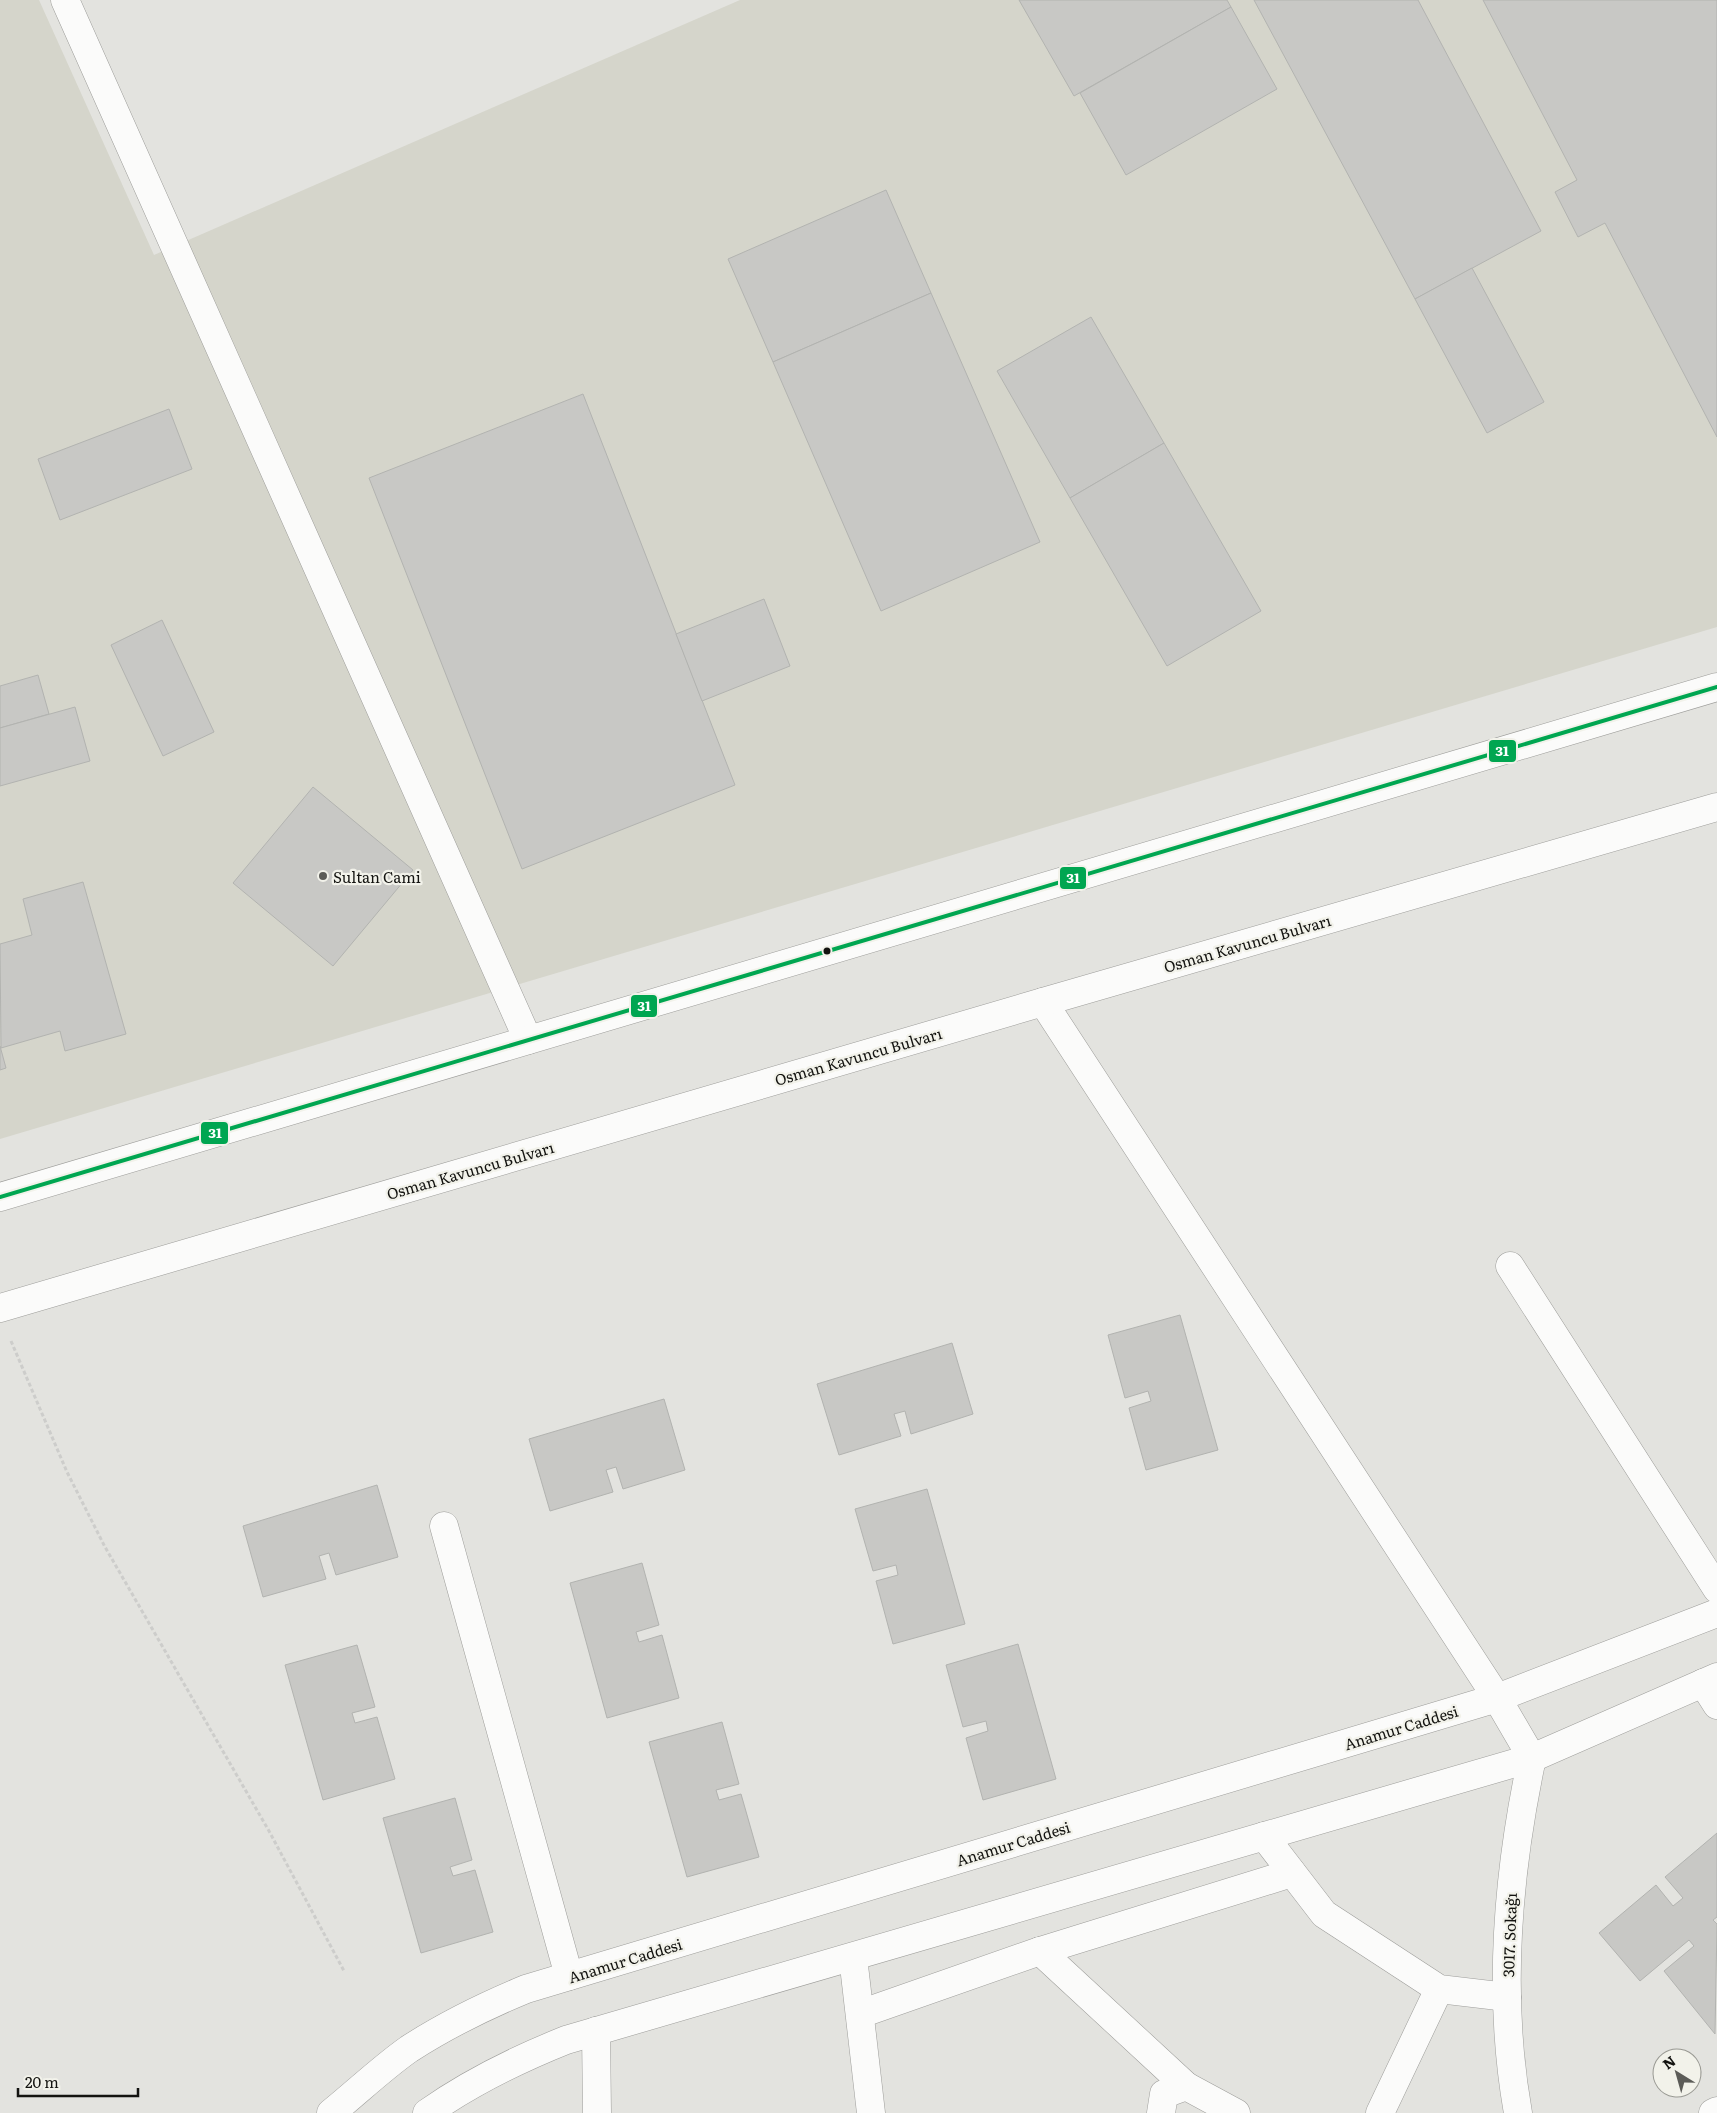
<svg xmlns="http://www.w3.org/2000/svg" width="1717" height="2113" font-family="Literata,serif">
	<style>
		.built { fill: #d5d5cb }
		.building { fill: #c8c8c5; stroke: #b2b3b0 }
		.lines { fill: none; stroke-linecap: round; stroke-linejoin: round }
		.minor-casing { stroke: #9d9d9a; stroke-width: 29 }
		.highway-casing { stroke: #9d9d9a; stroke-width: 29 }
		.path { stroke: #cdcdcb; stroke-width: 3; stroke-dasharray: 4 2.5; stroke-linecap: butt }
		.minor { stroke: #fbfbfa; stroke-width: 28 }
		.highway { stroke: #fbfbfa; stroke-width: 28 }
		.bus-1-casing { stroke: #f2f2ea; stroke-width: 8 }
		.bus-1 { stroke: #00a651; stroke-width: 4 }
		.poi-dot { fill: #5c5c58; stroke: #f2f2ea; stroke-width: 2 }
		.bus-dot { fill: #131310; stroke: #f2f2ea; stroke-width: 2 }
		.labels { text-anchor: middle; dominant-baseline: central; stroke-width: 4.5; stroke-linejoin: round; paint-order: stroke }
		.poi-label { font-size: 15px; fill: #131310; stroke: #f2f2ea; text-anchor: start }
		.street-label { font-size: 15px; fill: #131310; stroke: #f2f2ea }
		.line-badge { stroke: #f2f2ea; stroke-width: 2 }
		.badge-label { font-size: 14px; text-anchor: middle; font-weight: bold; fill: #fff }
	</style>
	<rect width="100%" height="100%" fill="#e3e3df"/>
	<path class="built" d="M0,0H39L154,255L740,0H1717V627L0,1139Z"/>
	<g class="building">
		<path d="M1019,0H1227L1231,7L1074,96Z"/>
		<path d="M1254,0H1418L1541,231L1415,299Z"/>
		<path d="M1483,0H1717V437L1605,223L1578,237L1555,192L1577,180Z"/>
		<path d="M1231,7L1277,89L1126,175L1080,93Z"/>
		<path d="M886,190L931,293L773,362L728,259Z"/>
		<path d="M1472,268L1544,402L1487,433L1415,299Z"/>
		<path d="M931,293L1040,542L881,611L773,362Z"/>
		<path d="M1091,317L1164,443L1070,498L997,371Z"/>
		<path d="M583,394L735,785L522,869L369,478Z"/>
		<path d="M169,409L192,469L60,520L38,459Z"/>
		<path d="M1164,443L1261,611L1167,666L1070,498Z"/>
		<path d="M764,599L790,666L702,701L676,634Z"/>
		<path d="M162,620L214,732L163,756L111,645Z"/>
		<path d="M38,675L49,714L0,728V686Z"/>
		<path d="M75,707L90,761L0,786V728Z"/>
		<path d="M313,787L413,870L333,966L233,883Z"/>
		<path d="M83,882L126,1034L65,1051L60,1031L1,1048L0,944L32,935L23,899Z"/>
		<path d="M0,1046L6,1068L0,1070Z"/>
		<path d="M1180,1315L1218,1450L1146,1470L1129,1408L1151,1401L1148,1391L1125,1398L1108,1335Z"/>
		<path d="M952,1343L973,1414L911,1434L905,1411L894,1414L901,1436L839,1455L817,1384Z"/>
		<path d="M664,1399L685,1470L623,1489L616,1467L606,1470L613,1492L550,1511L529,1439Z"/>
		<path d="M377,1485L398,1557L336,1575L329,1553L319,1556L326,1579L263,1597L243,1526Z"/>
		<path d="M927,1489L965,1624L893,1644L876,1581L898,1575L896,1565L873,1571L855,1509Z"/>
		<path d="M642,1563L659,1625L636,1632L639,1642L662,1635L679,1698L607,1718L570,1583Z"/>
		<path d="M1018,1644L1056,1779L983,1800L966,1738L988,1731L986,1721L963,1727L946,1665Z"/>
		<path d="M357,1645L375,1707L352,1713L355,1723L377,1717L395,1779L323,1800L285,1665Z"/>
		<path d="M722,1722L739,1784L716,1790L719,1800L741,1794L759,1857L687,1877L649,1742Z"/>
		<path d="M455,1798L472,1860L450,1867L453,1876L475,1870L493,1932L421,1953L383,1818Z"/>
		<path d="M1717,1833V1917L1713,1920L1717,1924L1715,2034L1664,1971L1694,1946L1689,1940L1640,1981L1599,1933L1656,1885L1673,1906L1683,1898L1665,1877Z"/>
	</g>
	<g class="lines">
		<g class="minor-casing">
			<g id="minor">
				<path d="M65,0L528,1040"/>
				<path d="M1043,1002L1497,1698L1532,1758C1507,1875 1497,1995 1518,2113"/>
				<path d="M1510,1266L1717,1589"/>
				<path d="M444,1526L569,1976"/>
				<path d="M1703,1683L1717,1705"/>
				<path d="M1264,1836L1324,1914L1439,1989L1507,1997"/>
				<path d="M1040,1951L1186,2086"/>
				<path d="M853,1957L871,2113"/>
				<path d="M860,2014L1040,1951L1292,1873"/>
				<path d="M596,2031L597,2113"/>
				<path d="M331,2113C357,2092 382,2068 409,2049C446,2025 485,2006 526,1989L1497,1698L1717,1613"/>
				<path d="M427,2113C471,2082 516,2060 566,2040L1532,1758L1717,1677"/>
				<path d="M1161,2113L1164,2094L1186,2086L1236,2113"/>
				<path d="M1380,2113L1439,1989"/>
				<path d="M1713,2113L1717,2111"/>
			</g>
		</g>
		<g class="highway-casing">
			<g id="highway">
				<path d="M0,1197L1717,687"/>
				<path d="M0,1308L1043,1002L1717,807"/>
			</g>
		</g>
		<path class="path" d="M11,1341L67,1472L105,1547L269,1831L344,1971"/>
		<use href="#minor" class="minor"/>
		<use href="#highway" class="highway"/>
		<g class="bus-1-casing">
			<path id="bus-1" d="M0,1197L1717,687"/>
		</g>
		<use href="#bus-1" class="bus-1"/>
	</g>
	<circle class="poi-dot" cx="323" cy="876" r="5"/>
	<circle class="bus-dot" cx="827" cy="951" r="4.5"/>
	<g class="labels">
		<g class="poi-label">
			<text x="333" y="876">Sultan Cami</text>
		</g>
		<g class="street-label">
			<text transform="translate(1247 943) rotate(-16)">Osman Kavuncu Bulvarı</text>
			<text transform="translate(858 1056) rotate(-16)">Osman Kavuncu Bulvarı</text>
			<text transform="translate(470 1170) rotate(-16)">Osman Kavuncu Bulvarı</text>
			<text transform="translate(1401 1727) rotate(-17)">Anamur Caddesi</text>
			<text transform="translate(1013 1843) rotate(-17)">Anamur Caddesi</text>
			<text transform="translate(1509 1935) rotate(-88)">3017. Sokağı</text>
			<text transform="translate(625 1960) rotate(-17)">Anamur Caddesi</text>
		</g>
	</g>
	<g class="line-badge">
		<rect x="1488" y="739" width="29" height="24" rx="5" fill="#00a651"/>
		<rect x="1059" y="866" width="28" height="24" rx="5" fill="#00a651"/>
		<rect x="630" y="994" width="28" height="24" rx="5" fill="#00a651"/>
		<rect x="200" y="1121" width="29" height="24" rx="5" fill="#00a651"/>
	</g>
	<g class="badge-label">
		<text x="1502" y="756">31</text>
		<text x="1073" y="883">31</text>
		<text x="644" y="1011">31</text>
		<text x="215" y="1138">31</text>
	</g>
	<g transform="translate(1677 2073) rotate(323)"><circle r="24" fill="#f2f2ea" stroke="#999993"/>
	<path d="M0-4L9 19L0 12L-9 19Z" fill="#5c5c58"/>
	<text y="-8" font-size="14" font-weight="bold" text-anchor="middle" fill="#131310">N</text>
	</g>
	<path d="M18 2088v8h120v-8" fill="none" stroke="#131310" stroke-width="2.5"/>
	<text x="25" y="2088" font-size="15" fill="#131310" stroke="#f2f2ea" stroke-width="4" paint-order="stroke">20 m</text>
</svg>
